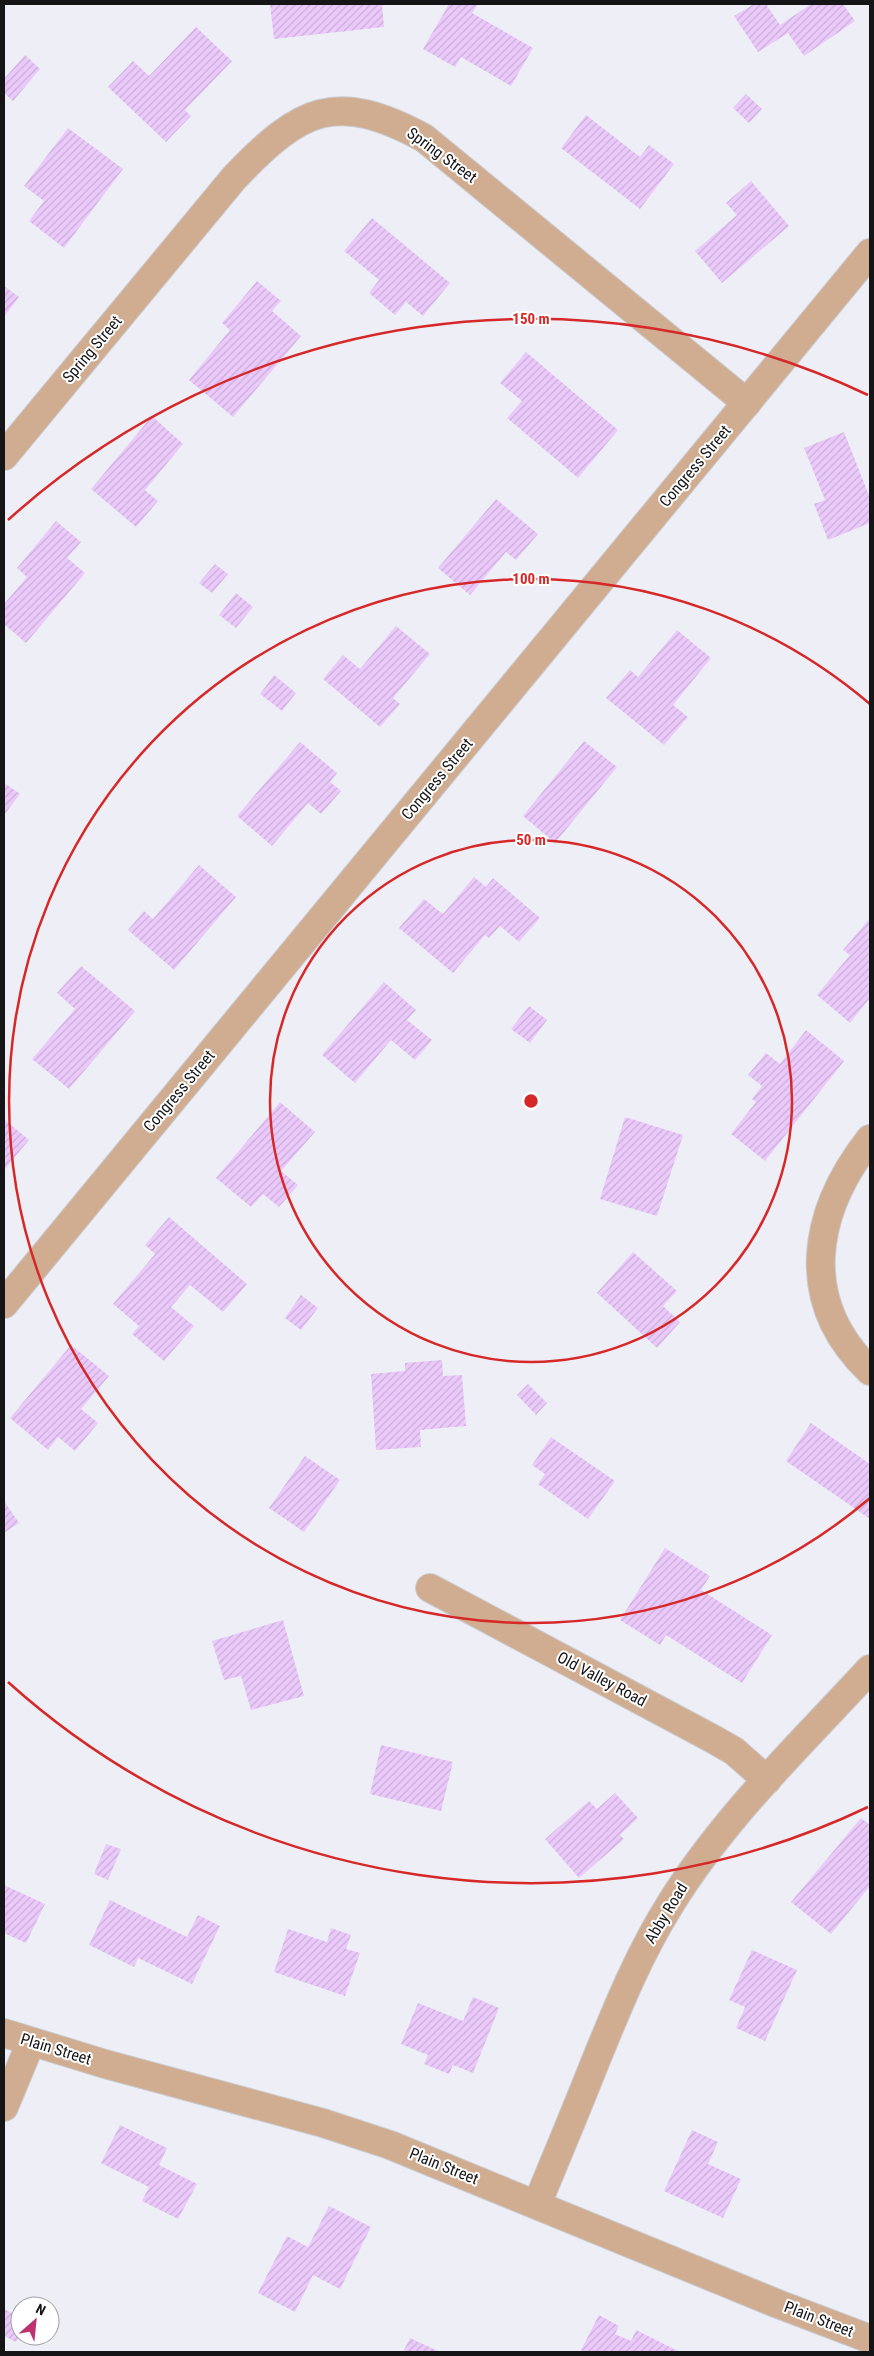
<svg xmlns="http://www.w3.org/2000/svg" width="874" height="2356" font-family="'Roboto Condensed',sans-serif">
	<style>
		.building { fill: url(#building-hatch) }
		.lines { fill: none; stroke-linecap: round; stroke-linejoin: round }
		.minor-casing { stroke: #cbccd2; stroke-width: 30 }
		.tertiary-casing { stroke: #cbccd2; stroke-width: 30 }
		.minor { stroke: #d0ad90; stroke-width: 28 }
		.tertiary { stroke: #d0ad90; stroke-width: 28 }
		.ring { fill: none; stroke: #d62828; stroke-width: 2.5 }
		.labels { text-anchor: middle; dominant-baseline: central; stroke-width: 4; stroke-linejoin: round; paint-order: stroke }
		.street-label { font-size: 16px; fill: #151517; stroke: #fff }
		.centre { fill: #d62828; stroke: #fff; stroke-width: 2.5 }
		.ring-label { font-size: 15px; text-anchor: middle; font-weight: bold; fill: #d62828; stroke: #fff; stroke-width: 4; stroke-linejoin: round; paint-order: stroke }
	</style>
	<defs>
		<pattern id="building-hatch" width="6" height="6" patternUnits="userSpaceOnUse" patternTransform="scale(1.25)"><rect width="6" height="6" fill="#ebcafb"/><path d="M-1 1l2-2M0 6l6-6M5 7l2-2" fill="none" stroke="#c9add6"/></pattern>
	</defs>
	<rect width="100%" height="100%" fill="#eeeff6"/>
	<g class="building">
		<path d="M270,4H382L384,27L274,39Z"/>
		<path d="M449,4H478L472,13L533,48L511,86L461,57L455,67L423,49Z"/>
		<path d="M754,4H766L780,25L811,4H843L855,21L804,56L788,33L758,52L734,16Z"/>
		<path d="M196,27L232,61L185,110L191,116L166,142L108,87L133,61L149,76Z"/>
		<path d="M25,55L40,69L13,101L4,93V79Z"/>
		<path d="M746,94L762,109L749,123L733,108Z"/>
		<path d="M586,115L640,157L649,145L674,164L640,209L561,148Z"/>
		<path d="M68,128L123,169L64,248L29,221L44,201L24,186Z"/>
		<path d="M751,181L789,226L722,283L695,251L737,215L726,203Z"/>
		<path d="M372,218L450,283L423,316L406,302L395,315L369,293L379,280L344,251Z"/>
		<path d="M257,281L281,301L272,311L301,336L233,417L189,380L230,330L222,323Z"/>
		<path d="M4,286L19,297L4,317Z"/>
		<path d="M526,352L618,430L578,478L507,418L522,401L500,383Z"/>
		<path d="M152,416L183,444L145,490L158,501L136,527L91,489Z"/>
		<path d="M844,432L870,498V523L828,540L814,504L825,500L804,448Z"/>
		<path d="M496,499L538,534L516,560L506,552L470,595L438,568Z"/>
		<path d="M56,521L81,542L67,558L85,573L26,643L4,624V604L27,577L17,568Z"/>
		<path d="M215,564L228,574L212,593L199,583Z"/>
		<path d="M236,593L253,607L236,628L219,615Z"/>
		<path d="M396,626L430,654L393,698L400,704L380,727L323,679L343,655L360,669Z"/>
		<path d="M677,630L711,658L673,705L688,717L664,745L606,698L630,670L638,677Z"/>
		<path d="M274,675L296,693L282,711L260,694Z"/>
		<path d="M584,741L617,767L555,843L523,816Z"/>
		<path d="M300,742L337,773L330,782L341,791L321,814L308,803L272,846L237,816Z"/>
		<path d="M6,784L20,794L4,815V787Z"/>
		<path d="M199,865L236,897L174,970L128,930L144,911L153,919Z"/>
		<path d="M474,877L486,887L493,878L540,918L519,942L500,926L489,938L485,935L453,973L399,928L424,899L443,914Z"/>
		<path d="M870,918V998L850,1023L817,995L850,955L843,950Z"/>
		<path d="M81,966L135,1011L69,1089L32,1059L75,1009L57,993Z"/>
		<path d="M384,982L416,1010L407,1020L432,1040L415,1060L391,1040L355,1083L322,1055Z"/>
		<path d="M529,1006L547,1020L530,1043L511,1029Z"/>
		<path d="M806,1030L844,1061L765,1161L731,1134L756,1102L752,1099L762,1086L748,1075L766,1053L780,1064Z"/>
		<path d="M280,1102L315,1132L281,1171L298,1185L279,1207L263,1194L251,1207L216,1178Z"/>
		<path d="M625,1117L683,1135L657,1216L600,1199Z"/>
		<path d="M4,1119L29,1140L4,1170Z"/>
		<path d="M169,1217L247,1284L223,1312L190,1285L171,1307L194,1326L164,1361L132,1334L139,1326L113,1304L155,1254L145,1245Z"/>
		<path d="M633,1252L677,1291L663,1306L680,1322L657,1348L597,1293Z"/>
		<path d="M301,1295L318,1308L301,1330L285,1318Z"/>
		<path d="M71,1345L109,1376L81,1409L98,1423L75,1451L58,1437L48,1450L10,1418Z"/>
		<path d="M442,1360L443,1376L462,1375L466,1426L420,1430L421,1447L376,1450L371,1374L405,1371V1363Z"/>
		<path d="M528,1384L547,1403L536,1415L517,1395Z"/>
		<path d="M811,1423L870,1464V1519L786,1461Z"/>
		<path d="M551,1437L615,1481L588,1519L538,1484L545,1474L532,1465Z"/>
		<path d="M305,1456L340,1480L304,1532L269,1508Z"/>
		<path d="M4,1501L19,1523L4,1533Z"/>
		<path d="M665,1548L710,1576L701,1590L772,1635L742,1683L666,1635L660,1645L620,1620Z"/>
		<path d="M283,1620L304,1696L251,1710L241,1676L224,1680L212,1641Z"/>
		<path d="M381,1745L453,1762L441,1811L370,1794Z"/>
		<path d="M615,1793L638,1818L620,1835L624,1839L579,1878L545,1839L589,1801L597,1809Z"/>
		<path d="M861,1818L870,1825V1886L831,1934L791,1902Z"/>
		<path d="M106,1844L121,1849L108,1880L94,1874Z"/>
		<path d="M4,1885L45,1904L26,1943L4,1933Z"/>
		<path d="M110,1900L187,1937L198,1915L220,1926L192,1984L138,1958L134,1967L89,1945Z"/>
		<path d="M331,1928L351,1935L346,1949L360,1953L345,1996L274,1972L288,1929L327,1942Z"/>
		<path d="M752,1950L797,1970L765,2041L736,2028L745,2007L729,2000Z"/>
		<path d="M473,1997L499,2008L473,2073L453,2065L449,2074L424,2064L428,2055L401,2044L418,2003L463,2021Z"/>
		<path d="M120,2125L167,2148L159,2165L197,2184L178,2219L142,2201L149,2187L101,2163Z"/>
		<path d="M692,2130L718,2142L708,2164L741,2179L723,2218L664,2191Z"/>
		<path d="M329,2206L371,2227L340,2289L313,2275L295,2312L258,2293L287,2236L308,2247Z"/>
		<path d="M4,2309L20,2317V2334L16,2342L4,2336Z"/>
		<path d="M599,2315L619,2326L615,2334L631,2341L636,2330L680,2352H585L581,2350Z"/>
		<path d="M410,2338L440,2352H403Z"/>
	</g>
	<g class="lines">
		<g class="minor-casing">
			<g id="minor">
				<path d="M4,456L234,178C301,108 335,90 424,138L747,403"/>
				<path d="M870,1139C812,1213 797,1301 870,1371"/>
				<path d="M4,1304L870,253"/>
				<path d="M430,1588L713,1739L734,1751L767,1780"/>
				<path d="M4,2107L31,2042"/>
				<path d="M537,2204C557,2156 577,2108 596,2060C618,2006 640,1952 671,1903C725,1816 801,1744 870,1669"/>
			</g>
		</g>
		<g class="tertiary-casing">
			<path id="tertiary" d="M4,2033L105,2064L323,2123L390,2145L778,2304L870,2339"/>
		</g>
		<use href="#minor" class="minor"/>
		<use href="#tertiary" class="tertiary"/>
	</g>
	<g class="ring">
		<circle cx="531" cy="1101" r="261"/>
		<path d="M870 1498A522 522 0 1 1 870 704"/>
		<path d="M868 1807A782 782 0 0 1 8 1682M8 520A782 782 0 0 1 868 395"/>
	</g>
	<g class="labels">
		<g class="street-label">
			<text transform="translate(442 155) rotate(36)">Spring Street</text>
			<text transform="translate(92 349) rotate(-50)">Spring Street</text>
			<text transform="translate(695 466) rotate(-50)">Congress Street</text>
			<text transform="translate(437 779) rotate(-50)">Congress Street</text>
			<text transform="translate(179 1091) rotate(-50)">Congress Street</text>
			<text transform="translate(602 1679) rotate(28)">Old Valley Road</text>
			<text transform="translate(666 1913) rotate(-59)">Abby Road</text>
			<text transform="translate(56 2049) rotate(17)">Plain Street</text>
			<text transform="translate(444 2166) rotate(22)">Plain Street</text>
			<text transform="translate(819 2319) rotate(21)">Plain Street</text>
		</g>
	</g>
	<circle cx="531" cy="1101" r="8" class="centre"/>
	<g class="ring-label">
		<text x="531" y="324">150 m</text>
		<text x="531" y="584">100 m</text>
		<text x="531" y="845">50 m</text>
	</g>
	<rect width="874" height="2356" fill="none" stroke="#151517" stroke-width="10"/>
	<g transform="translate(35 2321) rotate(27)"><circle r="24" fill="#ffffff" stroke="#a1a1a2"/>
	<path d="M0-4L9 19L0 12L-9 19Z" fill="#bc3370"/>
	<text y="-8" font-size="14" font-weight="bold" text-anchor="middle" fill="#151517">N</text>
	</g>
</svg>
